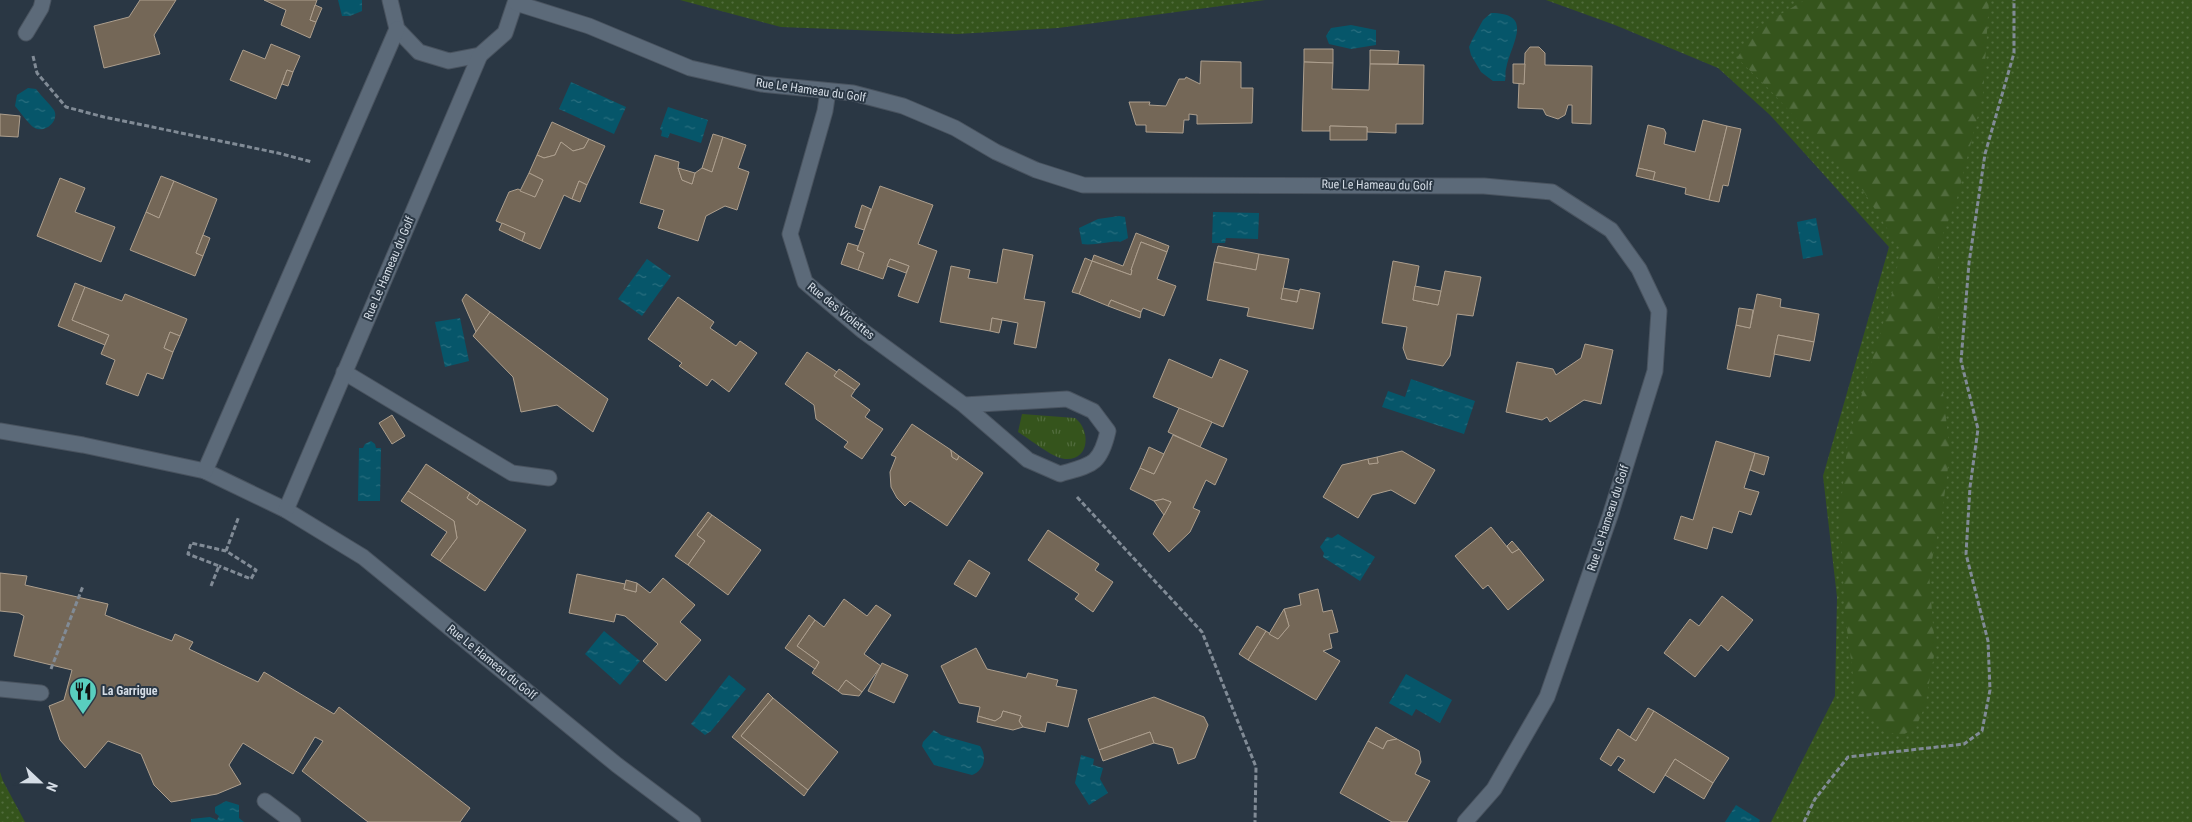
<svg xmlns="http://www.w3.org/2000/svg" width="2192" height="822" font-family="'Roboto Condensed',sans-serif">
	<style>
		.grass { fill: url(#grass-dots) }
		.forest { fill: url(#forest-firs) }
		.park { fill: url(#park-tufts) }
		.water { fill: url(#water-ripples) }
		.building { fill: #746757; stroke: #ad9f8e }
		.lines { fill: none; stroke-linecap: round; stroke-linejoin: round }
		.service-casing { stroke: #49535f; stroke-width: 17 }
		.minor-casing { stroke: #49535f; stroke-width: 17 }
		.path { stroke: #818b96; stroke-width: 3; stroke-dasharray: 5 2.5; stroke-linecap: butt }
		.service { stroke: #5c6a79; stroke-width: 15 }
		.minor { stroke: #5c6a79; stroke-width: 15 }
		.labels { text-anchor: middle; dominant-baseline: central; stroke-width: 4; stroke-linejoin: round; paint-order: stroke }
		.street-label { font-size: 12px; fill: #d5dde6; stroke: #2a3744 }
		.poi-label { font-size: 12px; font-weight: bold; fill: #d5dde6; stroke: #2a3744; text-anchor: start }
	</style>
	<defs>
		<pattern id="grass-dots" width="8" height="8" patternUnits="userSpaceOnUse" patternTransform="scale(1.25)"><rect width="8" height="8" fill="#35541c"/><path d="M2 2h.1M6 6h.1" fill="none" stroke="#516c3d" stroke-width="1.8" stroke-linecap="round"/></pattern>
		<pattern id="forest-firs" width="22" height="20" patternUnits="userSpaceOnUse" patternTransform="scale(1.25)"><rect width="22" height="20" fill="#35541c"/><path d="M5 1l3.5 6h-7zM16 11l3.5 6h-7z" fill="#516c3d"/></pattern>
		<pattern id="park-tufts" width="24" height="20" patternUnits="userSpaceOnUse" patternTransform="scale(1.25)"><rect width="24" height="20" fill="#35541c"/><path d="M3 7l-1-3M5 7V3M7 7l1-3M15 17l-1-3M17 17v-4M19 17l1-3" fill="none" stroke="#516c3d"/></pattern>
		<pattern id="water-ripples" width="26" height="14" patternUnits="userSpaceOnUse" patternTransform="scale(1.25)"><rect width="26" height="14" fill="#06566a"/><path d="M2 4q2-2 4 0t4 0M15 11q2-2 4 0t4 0" fill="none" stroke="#296e7f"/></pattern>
	</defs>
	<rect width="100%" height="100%" fill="#2a3744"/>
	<g class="grass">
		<path d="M680,0H1265L1058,28L957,34L781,27Z"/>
		<path d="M1546,0H2192V822H1771L1835,696L1837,597L1823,476L1889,247L1770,115L1718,68L1615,25Z"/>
		<path d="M0,772L3,781L25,822H0Z"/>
	</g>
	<path class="forest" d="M1805,0H1989L1983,95L1956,202L1938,246L1939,360L1950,452L1942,514L1929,573L1935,650L1925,706L1916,727L1903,735L1884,732L1856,698L1845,614L1840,511L1848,440L1894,287L1900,249L1864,192L1768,88L1737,58L1757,28Z"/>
	<path class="park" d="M1022,414L1075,418C1091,430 1090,461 1065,459C1052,458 1030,439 1018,432Z"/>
	<g class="water">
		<path d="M338,0H362V11L350,16H342Z"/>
		<path d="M1491,13C1536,13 1510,45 1506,69C1505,72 1506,77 1505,81H1493L1481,72L1471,55L1469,47L1472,40L1483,20Z"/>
		<path d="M1351,25L1376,30V45L1351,49L1329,44L1326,36L1331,28Z"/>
		<path d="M571,82L626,107L614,134L559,109Z"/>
		<path d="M28,88L36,89C41,96 49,103 54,110C60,121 44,135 33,127C27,122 21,113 15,106L17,95Z"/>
		<path d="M668,107L708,120L701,143L670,133L668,138L661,136L662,131L660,129Z"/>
		<path d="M1213,212L1259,213L1258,239L1226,238L1225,243H1212Z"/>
		<path d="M1119,216L1125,217L1128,238L1120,242C1115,240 1094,246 1082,244L1079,228L1098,219Z"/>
		<path d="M1816,218L1823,255L1803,259L1797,222Z"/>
		<path d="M647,259L671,276L642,316L618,299Z"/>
		<path d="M460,318L469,361L445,367L435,322Z"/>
		<path d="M1411,379L1475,401L1464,434L1382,407L1388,391L1405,397Z"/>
		<path d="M371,441L375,444L376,448H381L380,501H358L359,448H363L365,444Z"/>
		<path d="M1338,534L1375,557L1360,581L1323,557L1324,553L1320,547L1327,537L1332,538Z"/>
		<path d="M604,631L640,661L620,685L585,654Z"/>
		<path d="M1406,674L1452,700L1440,723L1416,709L1412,716L1389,703Z"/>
		<path d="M729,675L746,689L711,731L705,735L691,724Z"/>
		<path d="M934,730L941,735L980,746C987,756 985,770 972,775L934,765L922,746L923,742Z"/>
		<path d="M1081,755L1094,759L1093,765L1103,768L1100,779L1108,793L1089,805L1075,783Z"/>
		<path d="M226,801L239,805V818L244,822H191V819L210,817L217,820L219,816L215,813V807Z"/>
		<path d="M1736,805L1760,820L1759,822H1725Z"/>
	</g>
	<g class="building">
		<path d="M140,0H176L154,35L160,54L104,68L94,26L129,17Z"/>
		<path d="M264,0H317L310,20L316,22L310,38L281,25L286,10Z"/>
		<path d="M315,5L322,8L316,22L310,20Z"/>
		<path d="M271,44L300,56L293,72L287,70L276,99L230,80L243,50L265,59Z"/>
		<path d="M1530,47H1539L1545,53V65L1592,66L1591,124L1572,123V105H1568L1565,115L1558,119L1546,115L1543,109L1518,108L1519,83L1524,84L1525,53Z"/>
		<path d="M1304,49H1333V63L1304,62Z"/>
		<path d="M1370,50L1399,51L1398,64H1370Z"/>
		<path d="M1201,61L1241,62V88H1253L1252,123L1197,124V115L1189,114V120H1184L1183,133L1146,132V125H1136L1129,102H1150L1149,105L1166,106L1179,79H1185L1186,77L1200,84Z"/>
		<path d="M1304,62L1333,63L1332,89L1369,90L1370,64L1424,65L1423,124H1396V133L1367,132V127L1330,126V131H1302Z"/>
		<path d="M1513,64H1525L1524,84L1513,83Z"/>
		<path d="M287,70L293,72L288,86L282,84Z"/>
		<path d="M0,114L20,116L18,137L0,136Z"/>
		<path d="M1703,120L1727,126L1709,200L1685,194L1686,188L1653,180L1655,172L1638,168L1648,125L1664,129L1666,133L1664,144L1695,152Z"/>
		<path d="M552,122L589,139L584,148L573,151L561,142L555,155L544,158L537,155Z"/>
		<path d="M1330,126L1367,127V140H1330Z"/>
		<path d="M1727,126L1741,129L1728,186L1723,185L1719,202L1709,200Z"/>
		<path d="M713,134L723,137L712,172L702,168Z"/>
		<path d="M723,137L746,145L738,168L749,172L737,210L725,206L706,216L698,241L658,228L664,210L640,203L655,155L679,162L678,168L682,180L692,184L695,173L702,168L712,172Z"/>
		<path d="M589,139L605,146L587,185L579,181L572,199L564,195L540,249L522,241L525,233L496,221L509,192L518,189L535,197L543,180L529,173L537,155L544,158L555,155L561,142L573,151L584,148Z"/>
		<path d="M678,168L695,173L692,184L682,180Z"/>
		<path d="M1638,168L1655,172L1653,180L1636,176Z"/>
		<path d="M529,173L543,180L535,197L520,191Z"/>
		<path d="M161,176L174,181L159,218L146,212Z"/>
		<path d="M60,178L85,188L75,212L115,227L101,262L37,236Z"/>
		<path d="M174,181L217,199L196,253L203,256L195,276L130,250L146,212L159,218Z"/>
		<path d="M579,181L587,185L580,202L572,199Z"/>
		<path d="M880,186L933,205L918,244L937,251L918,303L898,296L909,266L890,259L883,279L858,270L864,253L857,250Z"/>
		<path d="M862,205L871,209L864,230L855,227Z"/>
		<path d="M502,223L525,233L522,241L499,230Z"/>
		<path d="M1136,233L1169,246L1167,252L1141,242L1131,270H1132L1131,275L1092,261L1094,255L1123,266Z"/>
		<path d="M203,235L210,238L203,256L196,253Z"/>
		<path d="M1141,242L1167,252L1157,279L1176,286L1164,316L1143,308L1141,312L1111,300L1108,306L1079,294L1092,261L1131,275L1132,270H1131Z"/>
		<path d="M848,243L858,246L857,250L864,253L858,270L841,264Z"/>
		<path d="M1218,246L1259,254L1256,270L1214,262Z"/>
		<path d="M1003,249L1033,255L1024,299L1045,302L1036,348L1014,344L1018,323L992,318L990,331L940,322L951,266L970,270L968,278L997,283Z"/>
		<path d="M1259,254L1289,259L1281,299L1297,302L1300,289L1320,293L1313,329L1247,316L1249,308L1207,300L1214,262L1256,270Z"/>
		<path d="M1085,258L1092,261L1079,294L1072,292Z"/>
		<path d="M890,259L909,266L906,273L887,266Z"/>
		<path d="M1393,261L1419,266L1413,300L1438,305L1445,271L1481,277L1473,316L1457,314L1450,356L1443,366L1407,359L1403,348L1407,327L1382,323Z"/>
		<path d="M75,283L85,287L72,320L109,335L105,345L58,326Z"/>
		<path d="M1415,286L1441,291L1438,305L1413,300Z"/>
		<path d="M85,287L122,301L125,294L187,319L180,336L170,332L164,348L173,352L163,379L147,373L138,396L106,384L115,360L101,354L109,335L72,320Z"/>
		<path d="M1283,288L1299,291L1297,302L1281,299Z"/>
		<path d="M466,294L490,312L476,332L462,300Z"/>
		<path d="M1757,294L1781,299L1780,307L1819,314L1814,342L1778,335L1770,377L1727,369L1736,325L1750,328Z"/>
		<path d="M678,297L714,322L710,328L736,346L740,341L757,353L729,392L712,379L707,386L679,366L682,363L648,339Z"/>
		<path d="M1111,300L1141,312L1140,318L1108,306Z"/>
		<path d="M1739,308L1753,310L1750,328L1736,325Z"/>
		<path d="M490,312L608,399L593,432L557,405L521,412L513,377L473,336Z"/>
		<path d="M992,318L1002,320L999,333L990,331Z"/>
		<path d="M170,332L180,336L173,352L164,348Z"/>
		<path d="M1778,335L1814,342L1810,361L1774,354Z"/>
		<path d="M1585,344L1613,350L1601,404L1584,400L1550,422L1547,417L1542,420L1506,412L1517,362L1553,369L1556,375L1581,358Z"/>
		<path d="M807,352L837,372L834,376L855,390L851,396L870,410L865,417L883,429L862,459L844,447L848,442L816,419L814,405L785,384Z"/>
		<path d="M1169,359L1212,378L1220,359L1248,371L1223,427L1153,397Z"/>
		<path d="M839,369L860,384L855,390L834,376Z"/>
		<path d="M1179,408L1212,422L1200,447L1168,432Z"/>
		<path d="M392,415L405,436L392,444L379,423Z"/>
		<path d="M912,424L951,450L952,457L957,460L959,456L983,473L947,526L910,501L905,506L897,498L891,487L890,472L896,457L891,455Z"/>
		<path d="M1173,435L1227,459L1215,485L1206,480L1193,508L1200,511L1190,532L1169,552L1153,534L1171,502L1163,499L1154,501L1130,489L1140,468L1154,474Z"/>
		<path d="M1716,441L1755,453L1744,488L1759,492L1751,515L1739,511L1732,533L1713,527L1707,549L1674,539L1681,516L1693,520Z"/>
		<path d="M1149,447L1164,454L1154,474L1140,468Z"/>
		<path d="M951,450L959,456L957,460L952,457Z"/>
		<path d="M1402,451L1435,470L1415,504L1391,490L1372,495L1358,518L1323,497L1342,465L1368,459L1369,464L1378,463L1377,457Z"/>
		<path d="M1755,453L1769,457L1764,475L1750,470Z"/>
		<path d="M1377,457L1378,463L1369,464L1368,459Z"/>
		<path d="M426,464L470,493L467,498L477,505L480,500L526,530L485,591L440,561L457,538L454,521L408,491Z"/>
		<path d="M408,491L454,521L457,538L440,561L431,555L447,532L401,501Z"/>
		<path d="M470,493L480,500L477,505L467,498Z"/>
		<path d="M1163,499L1171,502L1164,515L1154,501Z"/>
		<path d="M708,512L712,515L697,535L705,541L688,565L675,556Z"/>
		<path d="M712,515L761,550L728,595L688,565L705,541L697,535Z"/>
		<path d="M1491,527L1512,553L1519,549L1544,580L1508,610L1488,585L1483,589L1455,556Z"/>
		<path d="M1048,530L1099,564L1095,570L1113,582L1093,612L1075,599L1079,594L1028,560Z"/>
		<path d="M1512,541L1519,549L1512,553L1507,546Z"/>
		<path d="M969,560L990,573L976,597L954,584Z"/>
		<path d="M0,573L27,576L25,585L108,604L105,615L172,641L175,634L193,642L189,649L258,682L264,672L334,714L339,707L470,808L460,822H368L302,771L323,741L315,737L293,774L243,743L229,765L241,784L217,794L171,802L154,785L141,754L108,741L85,768L60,740L49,706L64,700L72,670L14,656L24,616L19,613L0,611Z"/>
		<path d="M577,574L625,584L624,589L636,592L637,583L650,593L663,578L695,605L680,622L701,640L666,681L643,661L658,644L625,616L616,614L614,622L569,613Z"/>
		<path d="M626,580L637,583L636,592L624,589Z"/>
		<path d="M1318,589L1323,612L1332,610L1338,632L1329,634L1332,648L1323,651L1340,661L1316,700L1248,660L1266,631L1278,639L1289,626L1284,609L1301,605L1299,594Z"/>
		<path d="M1722,596L1753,620L1728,651L1721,645L1695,677L1664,653L1690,619L1699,626Z"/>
		<path d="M844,599L867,616L876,605L891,615L864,654L881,666L862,692L846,680L838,691L812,673L819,662L797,646L815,620L824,627Z"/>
		<path d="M1284,609L1289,626L1278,639L1269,634Z"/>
		<path d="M809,615L815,620L797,646L819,662L815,669L785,648Z"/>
		<path d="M1257,626L1266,631L1248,660L1239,654Z"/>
		<path d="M976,648L987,669L1026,678L1028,673L1058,680L1056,686L1077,690L1068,727L1047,722L1045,732L1023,727L1019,721L1021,716L1003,711L1001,717L995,721L978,716L980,707L959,703L941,666Z"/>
		<path d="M882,663L908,675L894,703L868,691Z"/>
		<path d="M846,680L862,692L859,696L842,694L838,691Z"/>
		<path d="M768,693L773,698L741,736L808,790L804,796L732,737Z"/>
		<path d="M1154,697L1204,717L1208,725L1195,758L1178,764L1173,748L1154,743L1150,732L1099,750L1088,719Z"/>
		<path d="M773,698L838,752L808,790L741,736Z"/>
		<path d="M1648,708L1654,711L1636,741L1630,737Z"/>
		<path d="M1003,711L1021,716L1019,721L1023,727L1013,730L977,722L978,716L995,721L1001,717Z"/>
		<path d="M1654,711L1729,758L1713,783L1675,759L1654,793L1618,770L1625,760L1618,756L1611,766L1600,759L1618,729L1636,741Z"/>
		<path d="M1376,727L1397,739L1387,741L1383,749L1368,741Z"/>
		<path d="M1150,732L1154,743L1103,761L1099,750Z"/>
		<path d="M1397,739L1419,751L1421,762L1415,774L1430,781L1407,822H1392L1340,793L1368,741L1383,749L1387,741Z"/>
		<path d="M1675,759L1713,783L1704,799L1665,775Z"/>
	</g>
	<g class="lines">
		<g class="service-casing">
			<g id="service">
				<path d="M0,689L41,693"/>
				<path d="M265,801L293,822"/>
			</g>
		</g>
		<g class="minor-casing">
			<g id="minor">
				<path d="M390,0L397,29L419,52L449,61L480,55L505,33L516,0"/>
				<path d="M516,3L589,26L690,68L761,84L853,93L903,106L955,128L996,152L1036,170L1083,185L1484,186L1552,192L1611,230L1639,269L1659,311L1655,371L1610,516L1547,697L1494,789L1465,822"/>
				<path d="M26,33L41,8L43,0"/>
				<path d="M828,91L825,111L790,234L805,282L863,331L964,405L1028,460L1060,474C1091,465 1100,466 1108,431L1093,411L1067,399L964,405"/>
				<path d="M344,372L512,473L549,478"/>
				<path d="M0,431L83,445L205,471L286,510L363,557L617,765L693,822"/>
				<path d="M205,471L397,29"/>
				<path d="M286,510L480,55"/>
			</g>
		</g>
		<g class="path">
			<path d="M33,56L37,73L66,107L104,117L278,153L312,162"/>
			<path d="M1077,497L1202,632L1256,767L1255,822"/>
			<path d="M226,551L239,516"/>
			<path d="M211,586L219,566L188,554L191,543L226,551L256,570L251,579L219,566"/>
			<path d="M51,669L83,586"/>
			<path d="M1804,822L1815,799L1848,757L1964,744L1982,731L1990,690L1988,641L1966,554L1970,487L1978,429L1961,361L1969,263L1985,154L2014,53V0"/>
		</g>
		<use href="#service" class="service"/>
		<use href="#minor" class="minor"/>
	</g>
	<defs>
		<g id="restaurant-pin" transform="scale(1.4375)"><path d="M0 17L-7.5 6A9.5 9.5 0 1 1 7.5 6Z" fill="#59cebf" stroke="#2a3744"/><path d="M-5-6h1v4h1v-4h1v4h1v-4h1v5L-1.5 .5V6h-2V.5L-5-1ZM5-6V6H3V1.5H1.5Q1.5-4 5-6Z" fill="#111"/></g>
	</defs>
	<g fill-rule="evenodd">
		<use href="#restaurant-pin" x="83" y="691"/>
	</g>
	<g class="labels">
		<g class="street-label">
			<text transform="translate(811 90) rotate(8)">Rue Le Hameau du Golf</text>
			<text transform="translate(1377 185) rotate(1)">Rue Le Hameau du Golf</text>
			<text transform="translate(389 268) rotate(-67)">Rue Le Hameau du Golf</text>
			<text transform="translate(841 311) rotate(39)">Rue des Violettes</text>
			<text transform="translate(1608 518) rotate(-72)">Rue Le Hameau du Golf</text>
			<text transform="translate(492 662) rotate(39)">Rue Le Hameau du Golf</text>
		</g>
		<g class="poi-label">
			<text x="102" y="691">La Garrigue</text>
		</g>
	</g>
	<g transform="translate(40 782) rotate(112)" stroke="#2a3744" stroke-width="4" paint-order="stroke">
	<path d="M0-4L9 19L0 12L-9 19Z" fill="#d5dde6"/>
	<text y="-8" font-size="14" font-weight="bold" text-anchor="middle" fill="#d5dde6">N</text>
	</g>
</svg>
